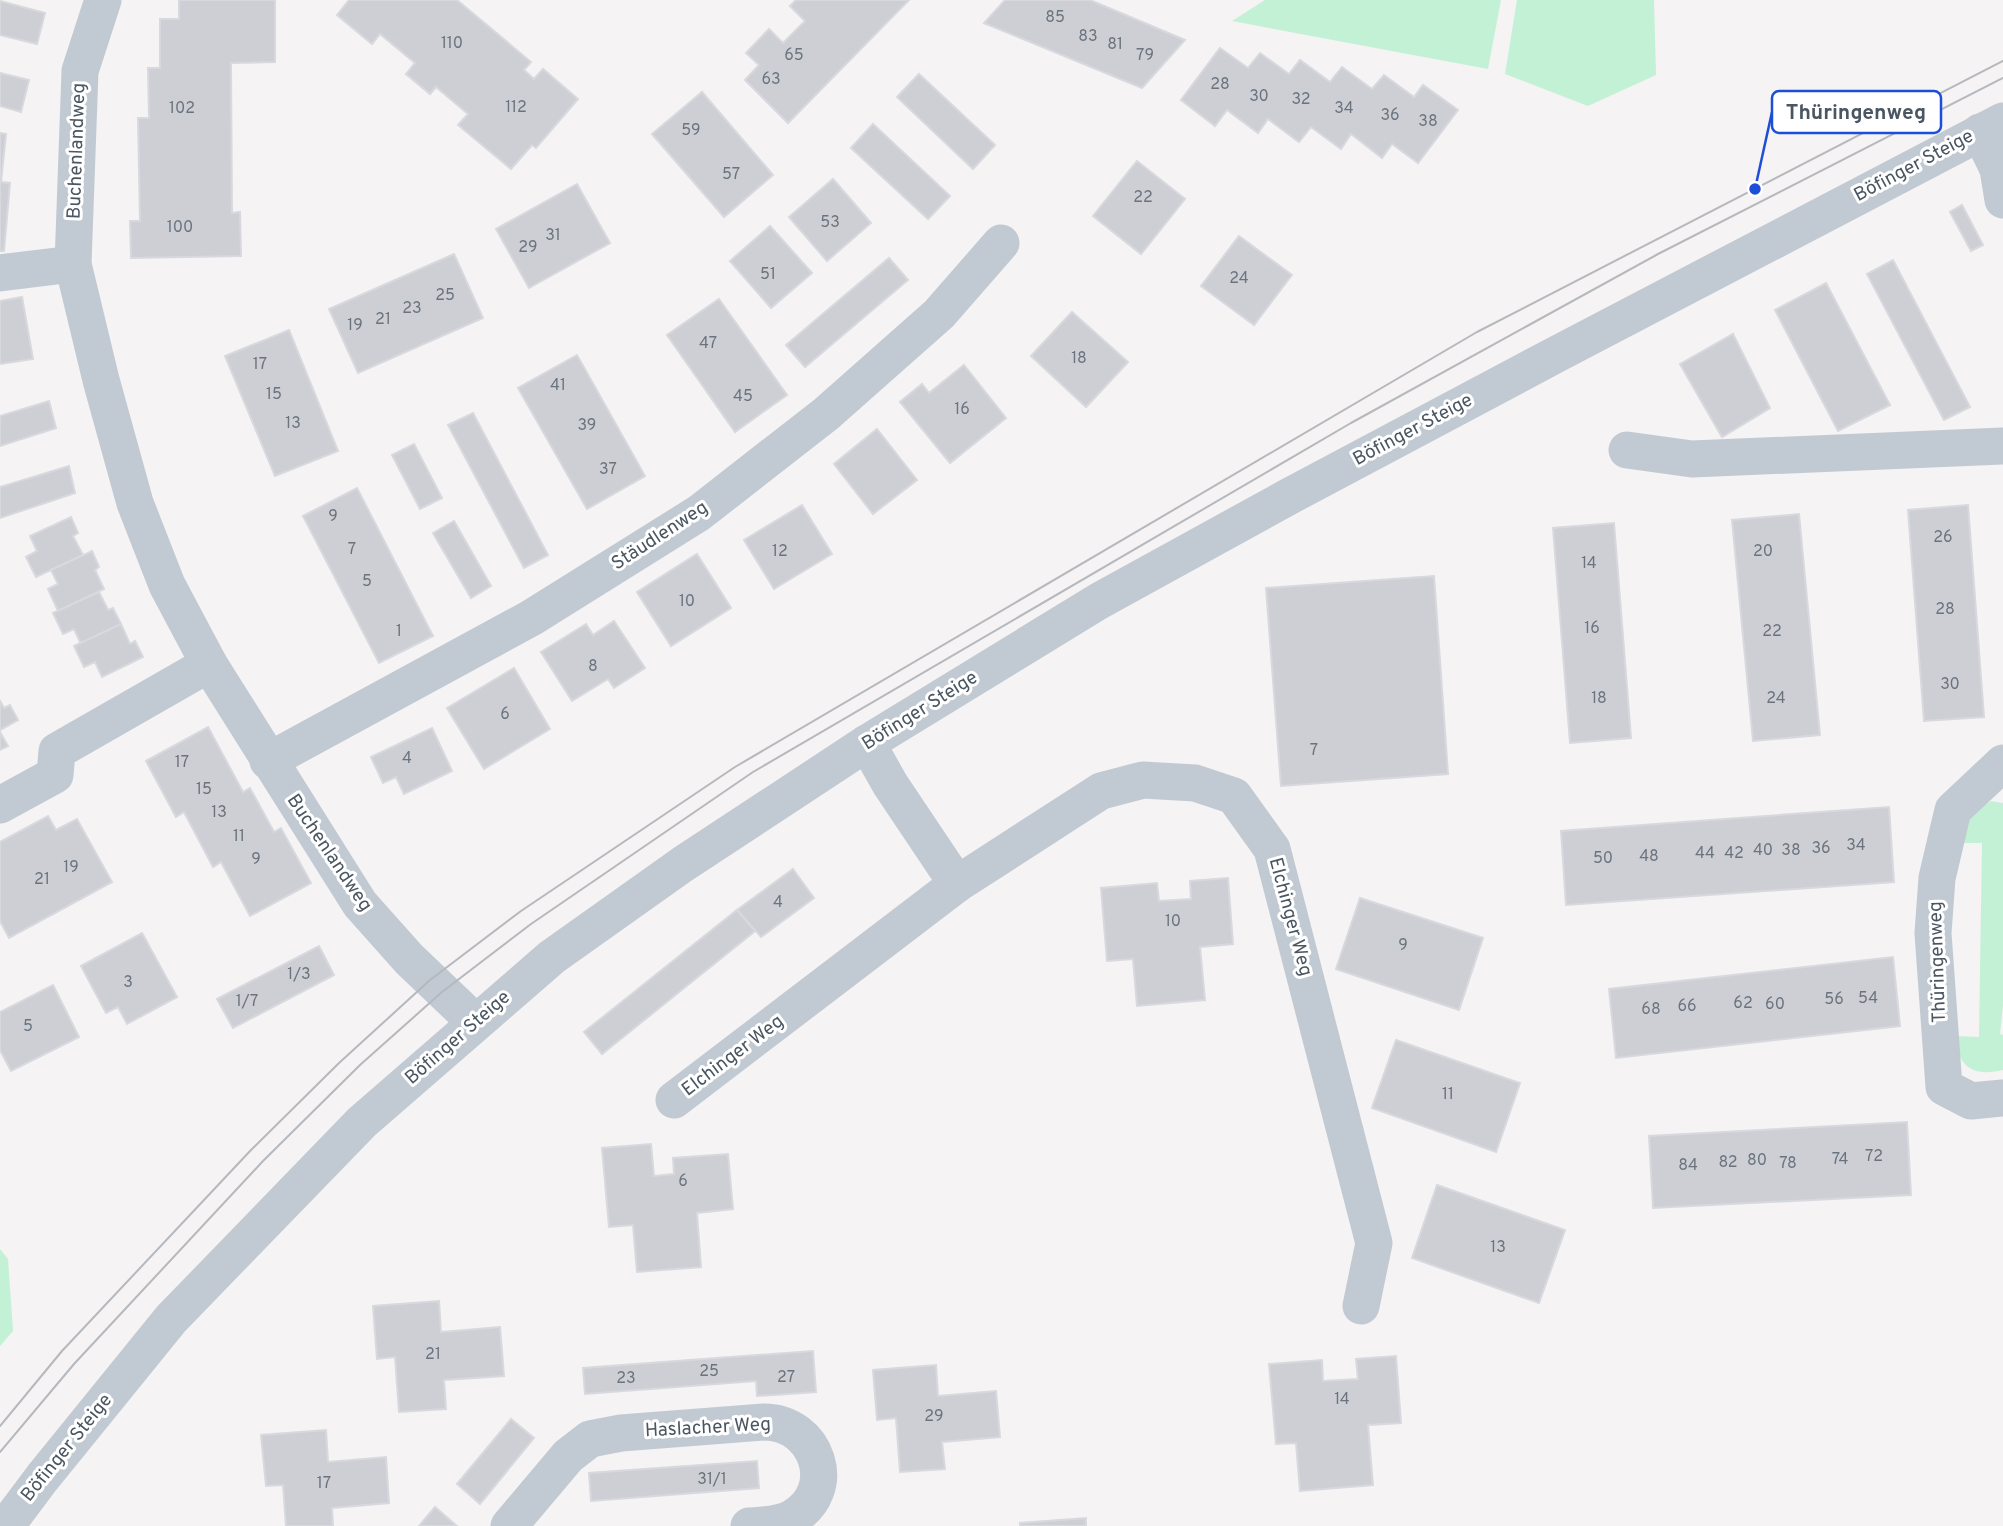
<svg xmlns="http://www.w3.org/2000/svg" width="2003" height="1526" font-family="Overpass,sans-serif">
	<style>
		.green { fill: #c3f1d5 }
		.building { fill: #cdcfd5; stroke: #d7d9de; stroke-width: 2 }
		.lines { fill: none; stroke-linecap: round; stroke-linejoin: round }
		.minor { stroke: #c1cad2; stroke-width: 37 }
		.tram { stroke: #b5b8bd; stroke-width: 2 }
		.labels { text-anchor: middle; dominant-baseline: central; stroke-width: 6; stroke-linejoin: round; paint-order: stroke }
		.number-label { font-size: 16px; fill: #6b747e }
		.street-label { font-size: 19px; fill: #4a5661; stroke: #fff }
		.leader { fill: none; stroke: #1d4ed8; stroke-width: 2.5 }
		.callout-dot { fill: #1d4ed8; stroke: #fff; stroke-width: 2.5 }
		.callout { fill: #fff; stroke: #1d4ed8; stroke-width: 2.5 }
		.callout-label { font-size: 21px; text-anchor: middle; font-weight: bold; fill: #4a5661 }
	</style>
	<rect width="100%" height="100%" fill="#f5f3f3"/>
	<g class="green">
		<path d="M1265,0H1501L1488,69L1232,21Z"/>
		<path d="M1517,0H1654L1656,75L1588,106L1505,74Z"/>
		<path d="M1991,801L2003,803V1005L2000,1034L2003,1035V1070C1972,1077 1959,1067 1954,1036L1979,1037L1982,843H1959L1967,816Z"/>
		<path d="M0,1249L8,1259L13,1331L0,1346Z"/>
	</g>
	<g class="building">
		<path d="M179,0H275V62L231,63L232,213L240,212L241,256L131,258L130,221H140L138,118H149L148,68H160V19H179Z"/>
		<path d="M349,0H457L531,62L524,70L534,79L543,69L578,99L536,148L532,145L511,169L458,125L468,114L436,87L430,94L406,74L415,63L380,34L372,44L337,15Z"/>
		<path d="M796,0H909L788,123L745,80L759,65L746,53L769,29L783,43L805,21L790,6Z"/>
		<path d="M1005,0H1090L1185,40L1142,88L984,23Z"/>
		<path d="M0,1L45,13L37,44L0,35Z"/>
		<path d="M1220,48L1248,68L1260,53L1289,74L1300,60L1330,82L1342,67L1372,89L1384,75L1414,97L1423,85L1458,110L1418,163L1392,144L1382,158L1351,134L1341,149L1311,127L1299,142L1268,119L1258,133L1227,110L1215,126L1181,100Z"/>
		<path d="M0,73L29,80L21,112L0,106Z"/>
		<path d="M919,74L995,145L973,169L897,97Z"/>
		<path d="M702,92L773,175L724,217L652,134Z"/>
		<path d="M873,124L950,196L928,219L851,148Z"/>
		<path d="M0,133L6,134L1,182L10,183L4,251H0Z"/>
		<path d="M1137,161L1185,199L1141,254L1093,216Z"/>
		<path d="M833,179L871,223L827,261L789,217Z"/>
		<path d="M577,184L610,243L529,288L496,229Z"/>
		<path d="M1962,205L1983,245L1971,251L1950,212Z"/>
		<path d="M770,226L812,273L771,308L730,261Z"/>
		<path d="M1239,236L1292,275L1254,325L1201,286Z"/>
		<path d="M454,254L483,318L358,373L329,309Z"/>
		<path d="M889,258L908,280L805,367L786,345Z"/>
		<path d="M1893,260L1970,407L1944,420L1867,274Z"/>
		<path d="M1826,283L1890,405L1838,431L1775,310Z"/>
		<path d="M22,297L33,359L0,364V301Z"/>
		<path d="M719,299L787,395L735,432L667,335Z"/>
		<path d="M1072,312L1128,362L1086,407L1031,356Z"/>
		<path d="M289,330L338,451L275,476L225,356Z"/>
		<path d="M1733,334L1770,408L1722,437L1680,364Z"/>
		<path d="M577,355L645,476L587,509L518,388Z"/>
		<path d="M964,365L1006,418L950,463L900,402L922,384L929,393Z"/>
		<path d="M49,401L56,428L0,446V416Z"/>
		<path d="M473,413L548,555L524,568L448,425Z"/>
		<path d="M877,429L917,480L873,514L834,464Z"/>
		<path d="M414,444L442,498L420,509L392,455Z"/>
		<path d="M69,466L75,493L0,518V487Z"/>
		<path d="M357,488L433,636L379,663L303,516Z"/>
		<path d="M802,505L832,554L774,589L744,540Z"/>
		<path d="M1968,505L1984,717L1924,721L1908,510Z"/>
		<path d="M1799,514L1820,735L1753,741L1732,520Z"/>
		<path d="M71,517L78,533L73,536L83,555L36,577L26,557L37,551L30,536Z"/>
		<path d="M454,521L491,586L471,598L433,533Z"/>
		<path d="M1614,523L1631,738L1570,743L1553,528Z"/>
		<path d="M92,551L99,567L95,570L104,589L58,611L48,589L58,584L51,570Z"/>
		<path d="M697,554L731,608L671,646L637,592Z"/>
		<path d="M1434,576L1448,774L1281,786L1266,588Z"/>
		<path d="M99,592L108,610L113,608L121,624L81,644L74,629L63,634L53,613Z"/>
		<path d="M614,621L645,668L614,688L608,679L572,701L541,652L586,624L593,635Z"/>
		<path d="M121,624L130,644L135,641L143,657L102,677L95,662L84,667L74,646Z"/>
		<path d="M514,668L550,729L484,769L447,708Z"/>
		<path d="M0,701L4,708L10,705L18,720L0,730Z"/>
		<path d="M208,727L243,792L250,788L274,832L281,828L311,883L250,916L221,862L213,867L184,812L176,817L146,761Z"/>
		<path d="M432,728L452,771L404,794L396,777L383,783L371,757Z"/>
		<path d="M0,732L8,746L0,750Z"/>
		<path d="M1889,807L1894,882L1566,905L1561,831Z"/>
		<path d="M48,816L56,830L77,819L112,882L9,938L0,921V842Z"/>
		<path d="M793,869L814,898L761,937L737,910Z"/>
		<path d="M1228,878L1233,944L1200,947L1205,1000L1137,1006L1133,959L1107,961L1101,888L1157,883L1159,901L1191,899L1190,881Z"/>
		<path d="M1360,898L1483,938L1459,1010L1336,969Z"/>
		<path d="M737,910L755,931L602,1054L584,1032Z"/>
		<path d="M142,933L177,997L127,1024L118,1007L106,1013L81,966Z"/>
		<path d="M319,946L334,975L233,1028L217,999Z"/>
		<path d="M1893,957L1900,1026L1616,1058L1609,989Z"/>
		<path d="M53,985L79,1037L11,1071L0,1050V1012Z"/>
		<path d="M1396,1040L1520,1083L1496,1152L1372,1108Z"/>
		<path d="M1907,1122L1911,1195L1653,1208L1649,1136Z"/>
		<path d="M651,1144L654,1176L674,1174L673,1158L728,1154L733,1209L697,1213L701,1267L637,1272L633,1225L609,1227L602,1148Z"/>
		<path d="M1437,1185L1565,1230L1539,1303L1412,1258Z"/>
		<path d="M439,1301L441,1332L500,1327L504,1376L444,1380L446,1409L399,1412L395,1357L377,1359L373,1306Z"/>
		<path d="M813,1351L816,1392L757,1396L756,1381L585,1394L583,1368Z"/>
		<path d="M1396,1356L1401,1423L1368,1425L1373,1485L1300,1491L1296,1443L1276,1444L1269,1364L1322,1360L1323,1381L1358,1379L1356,1359Z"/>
		<path d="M936,1365L938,1396L996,1391L1000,1437L942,1442L945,1469L900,1472L896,1418L877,1420L873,1370Z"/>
		<path d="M511,1419L534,1438L480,1504L457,1484Z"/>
		<path d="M326,1430L328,1462L386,1457L389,1503L332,1508L333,1526H286L283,1485L266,1486L261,1435Z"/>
		<path d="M757,1461L759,1488L591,1501L589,1473Z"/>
		<path d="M435,1507L457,1526H419Z"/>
		<path d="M1086,1518V1526H1020V1523Z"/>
	</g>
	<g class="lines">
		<g class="minor">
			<path d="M103,0L80,71L73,264L101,380L135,503L167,585L209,664L360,904L409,959L475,1022"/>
			<path d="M1980,132L1998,169L2003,200"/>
			<path d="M0,273L73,264"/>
			<path d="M1627,450L1692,459L2003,446"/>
			<path d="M268,761L531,618L699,513L826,414L939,314L1001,243"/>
			<path d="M2003,763L1953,810L1937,878L1933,933L1944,1087L1971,1101L2003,1098"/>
			<path d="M0,805L55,775L57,751L209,664"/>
			<path d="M957,884L1101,791L1143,780L1195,783L1234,796L1272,849L1374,1243L1361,1306"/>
			<path d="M674,1100L957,884L890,784L867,743"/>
			<path d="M6,1526L42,1478L171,1319L362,1122L552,957L683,864L867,743L1099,601L1288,497L1557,354L2003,121"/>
			<path d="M509,1526L568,1456L590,1439L621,1433L764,1422C817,1422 841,1490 792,1518C779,1525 763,1525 749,1526"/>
		</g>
		<g class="tram">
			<path d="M0,1426L62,1351L251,1150L339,1063L430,980L521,911L735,767L1477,332L2003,61"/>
			<path d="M0,1452L74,1364L263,1161L360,1065L442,992L531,924L753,772L1351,423L1658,254L2003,78"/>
		</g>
	</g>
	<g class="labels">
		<g class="number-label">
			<text x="1055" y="18">85</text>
			<text x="1088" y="37">83</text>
			<text x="452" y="44">110</text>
			<text x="1115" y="45">81</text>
			<text x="794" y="56">65</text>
			<text x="1145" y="56">79</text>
			<text x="771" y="80">63</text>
			<text x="1220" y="85">28</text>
			<text x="1259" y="97">30</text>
			<text x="1301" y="100">32</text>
			<text x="516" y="108">112</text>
			<text x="182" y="109">102</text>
			<text x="1344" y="109">34</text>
			<text x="1390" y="116">36</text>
			<text x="1428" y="122">38</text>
			<text x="691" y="131">59</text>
			<text x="731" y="175">57</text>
			<text x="1143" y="198">22</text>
			<text x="830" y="223">53</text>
			<text x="180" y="228">100</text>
			<text x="553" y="236">31</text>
			<text x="528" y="248">29</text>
			<text x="768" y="275">51</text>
			<text x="1239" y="279">24</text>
			<text x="445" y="296">25</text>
			<text x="412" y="309">23</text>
			<text x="383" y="320">21</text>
			<text x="355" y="326">19</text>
			<text x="708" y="344">47</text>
			<text x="1079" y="359">18</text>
			<text x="260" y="365">17</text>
			<text x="558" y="386">41</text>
			<text x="274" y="395">15</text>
			<text x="743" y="397">45</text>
			<text x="962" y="410">16</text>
			<text x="293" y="424">13</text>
			<text x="587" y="426">39</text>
			<text x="608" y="470">37</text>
			<text x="333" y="517">9</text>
			<text x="1943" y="538">26</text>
			<text x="352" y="550">7</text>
			<text x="780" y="552">12</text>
			<text x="1763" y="552">20</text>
			<text x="1589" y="564">14</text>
			<text x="367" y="582">5</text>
			<text x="687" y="602">10</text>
			<text x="1945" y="610">28</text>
			<text x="1592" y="629">16</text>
			<text x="399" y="632">1</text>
			<text x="1772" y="632">22</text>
			<text x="593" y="667">8</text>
			<text x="1950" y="685">30</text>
			<text x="1599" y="699">18</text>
			<text x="1776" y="699">24</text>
			<text x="505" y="715">6</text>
			<text x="1314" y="751">7</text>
			<text x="407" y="759">4</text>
			<text x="182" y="763">17</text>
			<text x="204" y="790">15</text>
			<text x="219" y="813">13</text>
			<text x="239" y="837">11</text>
			<text x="1856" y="846">34</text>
			<text x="1821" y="849">36</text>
			<text x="1763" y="851">40</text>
			<text x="1791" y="851">38</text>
			<text x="1705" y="854">44</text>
			<text x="1734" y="854">42</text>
			<text x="1649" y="857">48</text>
			<text x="1603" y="859">50</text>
			<text x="256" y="860">9</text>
			<text x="71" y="868">19</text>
			<text x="42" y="880">21</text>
			<text x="778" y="903">4</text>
			<text x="1173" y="922">10</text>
			<text x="1403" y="946">9</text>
			<text x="299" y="975">1/3</text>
			<text x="128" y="983">3</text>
			<text x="1868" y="999">54</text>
			<text x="1834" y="1000">56</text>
			<text x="247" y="1002">1/7</text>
			<text x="1743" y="1004">62</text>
			<text x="1775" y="1005">60</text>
			<text x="1687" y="1007">66</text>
			<text x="1651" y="1010">68</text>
			<text x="28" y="1027">5</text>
			<text x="1448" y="1095">11</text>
			<text x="1874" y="1157">72</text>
			<text x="1840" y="1160">74</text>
			<text x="1757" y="1161">80</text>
			<text x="1728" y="1163">82</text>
			<text x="1788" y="1164">78</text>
			<text x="1688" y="1166">84</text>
			<text x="683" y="1182">6</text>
			<text x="1498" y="1248">13</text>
			<text x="433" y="1355">21</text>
			<text x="709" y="1372">25</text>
			<text x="786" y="1378">27</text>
			<text x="626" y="1379">23</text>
			<text x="1342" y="1400">14</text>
			<text x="934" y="1417">29</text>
			<text x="712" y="1480">31/1</text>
			<text x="324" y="1484">17</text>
		</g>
		<g class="street-label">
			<text transform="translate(77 151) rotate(-88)">Buchenlandweg</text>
			<text transform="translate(1914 166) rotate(-28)">Böfinger Steige</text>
			<text transform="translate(1413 430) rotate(-28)">Böfinger Steige</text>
			<text transform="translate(660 536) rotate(-33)">Stäudlenweg</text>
			<text transform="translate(920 711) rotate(-32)">Böfinger Steige</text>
			<text transform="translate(329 853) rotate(56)">Buchenlandweg</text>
			<text transform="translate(1290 917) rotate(75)">Elchinger Weg</text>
			<text transform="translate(1938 962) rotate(-92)">Thüringenweg</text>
			<text transform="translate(458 1038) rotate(-41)">Böfinger Steige</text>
			<text transform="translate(733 1056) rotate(-37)">Elchinger Weg</text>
			<text transform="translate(708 1428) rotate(-3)">Haslacher Weg</text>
			<text transform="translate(67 1448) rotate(-51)">Böfinger Steige</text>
		</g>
	</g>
	<path class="leader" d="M1755 189L1772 112"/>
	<circle class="callout-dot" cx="1755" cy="189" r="7"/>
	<rect class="callout" x="1772" y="91" width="169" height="42" rx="7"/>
	<g class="callout-label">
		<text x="1856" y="119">Thüringenweg</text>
	</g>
</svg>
